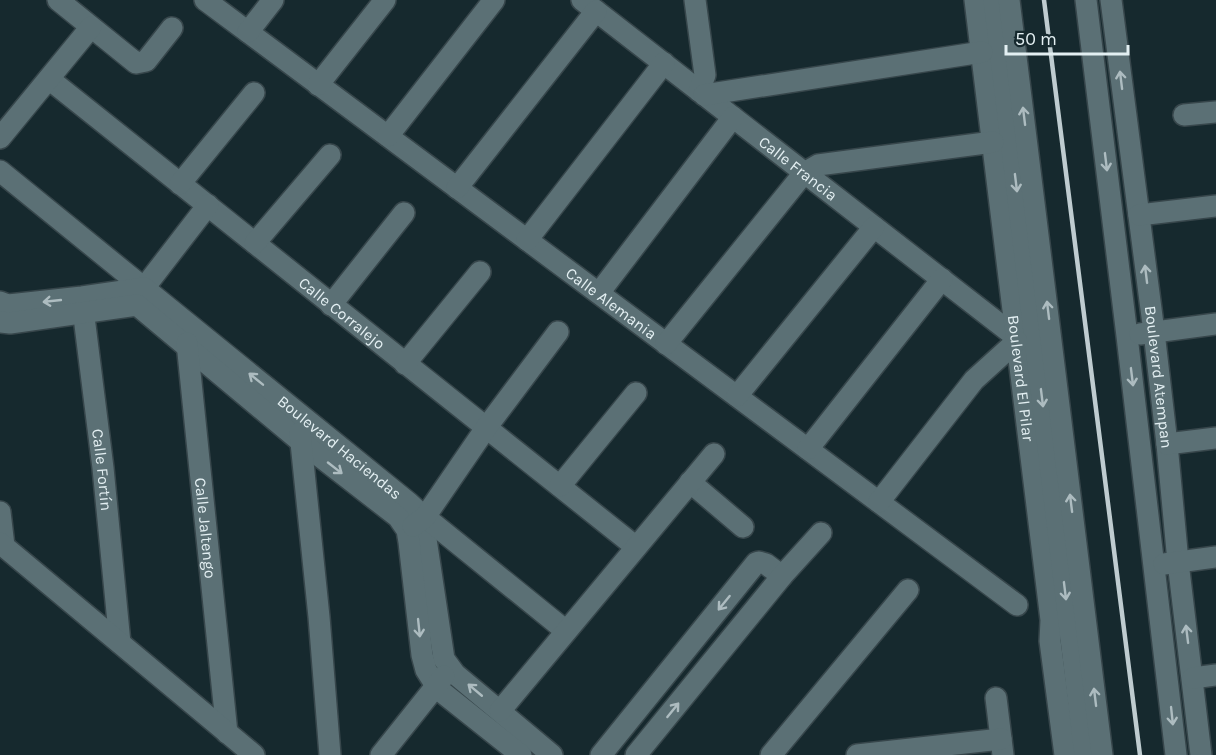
<svg xmlns="http://www.w3.org/2000/svg" width="1216" height="755" font-family="Karla,sans-serif">
	<style>
		.lines { fill: none; stroke-linecap: round; stroke-linejoin: round }
		.minor-casing { stroke: #37464b; stroke-width: 24 }
		.minor { stroke: #5b7075; stroke-width: 21 }
		.rail { stroke: #bfccd0; stroke-width: 4.5 }
		.oneway { stroke: #adbcc0 }
		.labels { text-anchor: middle; dominant-baseline: central; stroke-width: 6; stroke-linejoin: round; paint-order: stroke }
		.street-label { font-size: 16px; fill: #e3eff2; stroke: #16292e }
	</style>
	<rect width="100%" height="100%" fill="#16292e"/>
	<g class="lines">
		<g class="minor-casing">
			<g id="minor">
				<path d="M58,0L136,63L146,61L172,28"/>
				<path id="s1" d="M205,0L1017,605"/>
				<path id="s2" d="M582,0L1016,337"/>
				<path d="M695,0L705,75L699,91"/>
				<path id="s3" d="M975,0L1051,620L1050,641L1065,755"/>
				<path d="M994,0L1085,755"/>
				<path d="M1009,0L1102,755"/>
				<path d="M1086,0L1127,336L1176,755"/>
				<path id="s4" d="M1111,0L1154,332L1167,444L1178,562L1201,755"/>
				<path d="M248,32L273,0"/>
				<path id="s5" d="M49,79L636,547"/>
				<path d="M318,85L385,0"/>
				<path d="M704,95L982,52"/>
				<path d="M1184,115L1216,112"/>
				<path d="M388,136L494,0"/>
				<path d="M0,138L91,27"/>
				<path d="M0,171L144,288"/>
				<path d="M180,184L254,93"/>
				<path d="M457,188L596,11"/>
				<path d="M1139,215L1216,206"/>
				<path d="M527,240L664,63"/>
				<path d="M255,243L330,155"/>
				<path d="M599,293L733,117"/>
				<path d="M140,299L144,288L208,205"/>
				<path id="s6" d="M82,301L103,468L120,643"/>
				<path id="s7" d="M0,302L8,305L18,304L82,297L144,288L409,503L421,514L423,519L444,659L455,674L552,755"/>
				<path d="M331,305L404,213"/>
				<path d="M0,322L10,323L137,305L300,441L398,517L407,530L409,542L422,655L426,670L438,689L521,755"/>
				<path d="M1140,334L1216,324"/>
				<path id="s8" d="M187,343L227,733"/>
				<path d="M666,344L804,173L818,165L993,142"/>
				<path d="M405,364L480,272"/>
				<path d="M737,396L874,227"/>
				<path d="M300,433L319,617L330,755"/>
				<path d="M1167,444L1216,438"/>
				<path d="M808,449L942,279"/>
				<path d="M690,482L743,527"/>
				<path d="M560,486L636,393"/>
				<path d="M879,502L974,380L1017,341"/>
				<path d="M0,512L4,546"/>
				<path d="M425,517L566,631"/>
				<path d="M413,526L425,517L486,428L558,332"/>
				<path d="M0,543L254,755"/>
				<path d="M1164,564L1216,557"/>
				<path d="M1193,678L1216,675"/>
				<path d="M996,698L1003,755"/>
				<path d="M500,711L714,454"/>
				<path d="M381,755L444,676"/>
				<path d="M601,755L756,563L759,562L766,564L782,576"/>
				<path d="M636,755L782,576L821,533"/>
				<path d="M771,755L908,590"/>
				<path d="M857,755L1001,739"/>
			</g>
		</g>
		<use href="#minor" class="minor"/>
		<path class="rail" d="M1044,0L1140,755"/>
	</g>
	<defs><path id="oneway-shaft" d="M-6 0H5M1.5-3L5.5 0L1.5 3" fill="none" stroke-width="1.6" stroke-linecap="round" stroke-linejoin="round" transform="scale(1.5)"/></defs>
	<g class="oneway">
		<use href="#oneway-shaft" transform="translate(1121 80) rotate(-97)"/>
		<use href="#oneway-shaft" transform="translate(1024 116) rotate(-97)"/>
		<use href="#oneway-shaft" transform="translate(1106 162) rotate(83)"/>
		<use href="#oneway-shaft" transform="translate(1016 183) rotate(83)"/>
		<use href="#oneway-shaft" transform="translate(1146 274) rotate(-97)"/>
		<use href="#oneway-shaft" transform="translate(52 301) rotate(174)"/>
		<use href="#oneway-shaft" transform="translate(1048 310) rotate(-97)"/>
		<use href="#oneway-shaft" transform="translate(1132 377) rotate(83)"/>
		<use href="#oneway-shaft" transform="translate(256 379) rotate(-141)"/>
		<use href="#oneway-shaft" transform="translate(1042 398) rotate(83)"/>
		<use href="#oneway-shaft" transform="translate(335 468) rotate(38)"/>
		<use href="#oneway-shaft" transform="translate(1071 503) rotate(-97)"/>
		<use href="#oneway-shaft" transform="translate(1065 591) rotate(83)"/>
		<use href="#oneway-shaft" transform="translate(724 603) rotate(129)"/>
		<use href="#oneway-shaft" transform="translate(419 628) rotate(84)"/>
		<use href="#oneway-shaft" transform="translate(1187 634) rotate(-97)"/>
		<use href="#oneway-shaft" transform="translate(475 690) rotate(-140)"/>
		<use href="#oneway-shaft" transform="translate(1095 697) rotate(-97)"/>
		<use href="#oneway-shaft" transform="translate(673 710) rotate(-51)"/>
		<use href="#oneway-shaft" transform="translate(1172 716) rotate(84)"/>
	</g>
	<g class="labels">
		<g class="street-label">
			<text stroke="none"><textPath href="#s2" startOffset="274">Calle Francia</textPath></text>
			<text stroke="none"><textPath href="#s1" startOffset="507">Calle Alemania</textPath></text>
			<text stroke="none"><textPath href="#s5" startOffset="375">Calle Corralejo</textPath></text>
			<text stroke="none"><textPath href="#s4" startOffset="380">Boulevard Atempan</textPath></text>
			<text stroke="none"><textPath href="#s3" startOffset="381">Boulevard El Pilar</textPath></text>
			<text stroke="none"><textPath href="#s7" startOffset="398">Boulevard Haciendas</textPath></text>
			<text stroke="none"><textPath href="#s6" startOffset="170">Calle Fortín</textPath></text>
			<text stroke="none"><textPath href="#s8" startOffset="186">Calle Jaltengo</textPath></text>
		</g>
	</g>
	<path d="M1006 45v9h122v-9" fill="none" stroke="#e3eff2" stroke-width="3"/>
	<text x="1015" y="45" font-size="18" fill="#e3eff2" stroke="#16292e" stroke-width="4.5" paint-order="stroke">50 m</text>
</svg>
